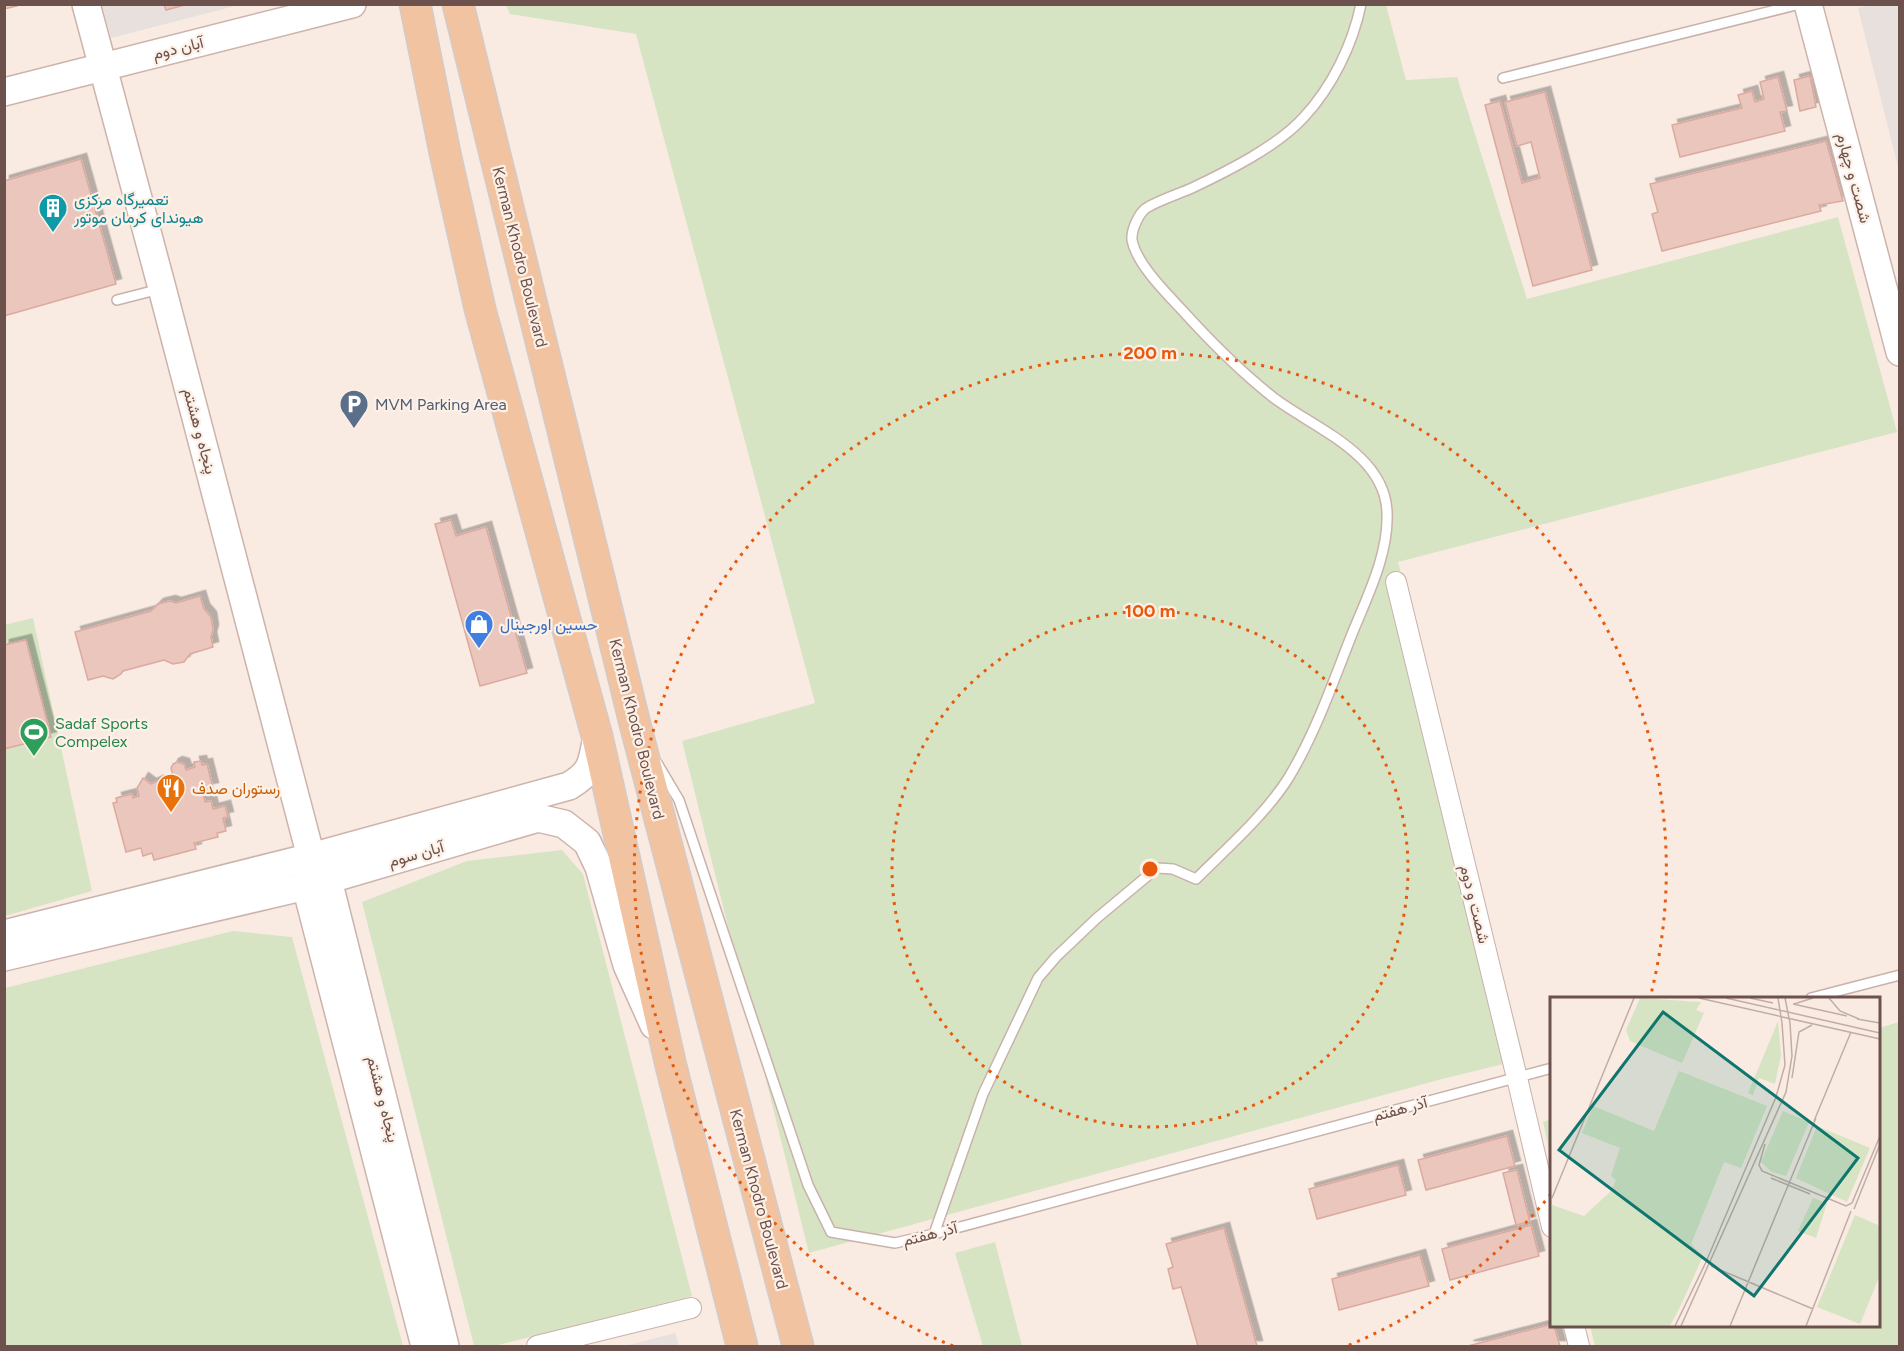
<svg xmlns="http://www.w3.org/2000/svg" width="1904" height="1351" font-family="Figtree,Vazirmatn,sans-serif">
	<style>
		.industrial { fill: #e8e0dd }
		.green { fill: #d7e4c3 }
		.building { fill: #ebc6bd; stroke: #dbaa9f; stroke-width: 1.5; filter: url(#shadow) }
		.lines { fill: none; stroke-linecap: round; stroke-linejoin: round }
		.lane-casing { stroke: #c8b2ab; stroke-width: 12 }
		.street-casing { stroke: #c8b2ab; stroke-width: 22 }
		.secondary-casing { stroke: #cdb3ab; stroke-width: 30 }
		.primary-casing { stroke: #d3cbc9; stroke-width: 33 }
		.lane { stroke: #fff; stroke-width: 9 }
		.street { stroke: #fff; stroke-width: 20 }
		.secondary { stroke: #fff; stroke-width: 27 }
		.primary { stroke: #f1c3a1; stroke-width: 30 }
		.ring { fill: none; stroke: #e8590c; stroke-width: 3; stroke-dasharray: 3 6 }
		.labels { text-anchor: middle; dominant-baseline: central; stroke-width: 4.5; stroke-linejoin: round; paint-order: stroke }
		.street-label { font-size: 16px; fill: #6d514c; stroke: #fcf0e7 }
		.culture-label { font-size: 16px; fill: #0d838f; stroke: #fcf0e7; text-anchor: start }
		.service-label { font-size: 16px; fill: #4e5e75; stroke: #fcf0e7; text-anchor: start }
		.shop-label { font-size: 16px; fill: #366cbe; stroke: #fcf0e7; text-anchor: start }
		.leisure-label { font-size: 16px; fill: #27864d; stroke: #fcf0e7; text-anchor: start }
		.food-label { font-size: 16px; fill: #c56008; stroke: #fcf0e7; text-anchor: start }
		.inset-road { fill: none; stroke: #c1ada6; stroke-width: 1.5 }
		.view { fill: #0f766e; fill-opacity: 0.15; stroke: #0f766e; stroke-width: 3 }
		.inset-edge { fill: none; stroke: #6d514c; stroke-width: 3 }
		.centre { fill: #e8590c; stroke: #fcf0e7; stroke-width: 3 }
		.ring-label { font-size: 18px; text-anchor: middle; font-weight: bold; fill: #e8590c; stroke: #fcf0e7; stroke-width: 4.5; stroke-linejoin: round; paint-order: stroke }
	</style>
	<defs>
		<filter id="shadow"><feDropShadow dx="5.5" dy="-5.5" stdDeviation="0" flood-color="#0004"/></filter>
	</defs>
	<rect width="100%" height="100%" fill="#f9ebe2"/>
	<g class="industrial">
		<path d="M102,4L239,5L111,38Z"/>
		<path d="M1874,4L1899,5V171L1858,8Z"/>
		<path d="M675,1333L679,1346H625Z"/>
	</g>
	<g class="green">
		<path d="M506,5H1386L1406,80L1457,77L1527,299L1838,217L1897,432L1398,562L1524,1059L1442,1079L809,1253L682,741L815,703L636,34L510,14Z"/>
		<path d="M33,618L92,891L5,916L4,625Z"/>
		<path d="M562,850L583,874L692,1296L494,1346H474L362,902L467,861Z"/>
		<path d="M233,931L292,937L403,1346H5V988Z"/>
		<path d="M1899,1022V1346H1595L1590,1326H1878L1879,1028Z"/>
		<path d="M1551,1119H1552L1551,1159L1543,1122Z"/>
		<path d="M995,1242L1022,1346H983L955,1253Z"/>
	</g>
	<g class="building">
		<path d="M4,4H17V6L4,9Z"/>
		<path d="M164,4H188L166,10Z"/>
		<path d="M1810,76L1816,107L1800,111L1794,80Z"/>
		<path d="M1778,77L1787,111L1780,112L1785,131L1680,157L1672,125L1742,108L1738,95L1752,91L1755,102L1764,99L1760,82Z"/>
		<path d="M1545,92L1592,270L1533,286L1485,105L1500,101L1522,183L1540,178L1531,142L1517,146L1505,102Z"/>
		<path d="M1826,141L1843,201L1819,205L1821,211L1662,251L1652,214L1658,212L1650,184Z"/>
		<path d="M81,159L116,284L4,316V181Z"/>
		<path d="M451,520L456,536L486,527L527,673L480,686L435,524Z"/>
		<path d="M200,596L204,609L211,617L213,630L211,637L213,647L190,654L184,662L173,664L164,660L123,671L121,674L113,679L103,676L88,680L75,632L151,611L158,604L170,601L176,603Z"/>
		<path d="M26,640L51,737L4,749V645Z"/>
		<path d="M201,761L202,765L207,764L213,788L202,790L205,802L211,801L213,809L225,806L228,817L223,818L226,831L217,833L218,837L194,843L196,849L154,860L152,853L143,856L141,848L126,852L113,803L117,802L116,798L132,794L133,798L139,796L137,788L143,778L151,784L158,781L165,788L171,786L169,780L174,779L171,768L173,764L177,762L184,764L186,770L195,767L194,762Z"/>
		<path d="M1507,1136L1515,1166L1426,1190L1418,1160Z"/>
		<path d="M1398,1165L1406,1195L1317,1219L1309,1189Z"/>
		<path d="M1517,1170L1530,1222L1516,1225L1503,1173Z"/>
		<path d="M1531,1225L1539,1256L1450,1280L1442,1249Z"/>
		<path d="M1224,1228L1257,1346H1198L1181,1287L1173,1289L1168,1269L1173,1267L1166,1244Z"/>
		<path d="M1420,1255L1429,1286L1339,1310L1332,1279Z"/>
		<path d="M1552,1324L1554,1326L1560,1346H1468Z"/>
	</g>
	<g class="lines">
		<g class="lane-casing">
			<g id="lane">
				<path d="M1503,78L1800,4"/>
				<path d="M117,300L160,289"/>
				<path d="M657,763L679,800L808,1185L831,1232L895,1243L934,1234L1552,1068"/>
				<path d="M1811,998L1900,975"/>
				<path d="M934,1234L983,1094L1038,978L1056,957L1097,918L1157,868L1173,869L1196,879C1226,849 1267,813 1289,777C1316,732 1333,682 1352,634C1367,597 1389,554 1387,512C1385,454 1314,428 1274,398C1241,372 1210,341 1182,310C1166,293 1136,263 1132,240C1131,231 1138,215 1145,209C1154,202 1181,193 1192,188C1228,171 1278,146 1304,117C1332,87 1353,44 1361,4"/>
			</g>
		</g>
		<g class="street-casing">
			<g id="street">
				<path d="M1396,582L1517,1078L1552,1227"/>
				<path d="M1574,1326L1579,1346"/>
				<path d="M537,1346L691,1308"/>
			</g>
		</g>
		<g class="secondary-casing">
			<g id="secondary">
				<path d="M86,4L162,288L311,857L328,880L445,1346"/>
				<path d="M1808,4L1900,352"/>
				<path d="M4,92L352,4"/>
				<path d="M309,870L306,886L425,1346"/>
				<path d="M4,934L311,857L569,786C593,772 592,762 597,736"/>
				<path d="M4,957L306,886L538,818L564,824L587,842L599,867L627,965L654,1025"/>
			</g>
		</g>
		<g class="primary-casing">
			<g id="primary">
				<path d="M415,4L445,153L480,309L597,736L671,1066L742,1346"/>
				<path d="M458,4L636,728L798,1346"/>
			</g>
		</g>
		<use href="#lane" class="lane"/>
		<use href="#street" class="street"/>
		<use href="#secondary" class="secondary"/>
		<use href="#primary" class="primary"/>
	</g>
	<g class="ring">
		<circle cx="1150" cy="869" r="258"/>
		<path d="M1551 1194A516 516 0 0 1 1347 1346M953 1346A516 516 0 1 1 1650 998"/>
	</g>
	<defs>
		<g id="building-pin" transform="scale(1.5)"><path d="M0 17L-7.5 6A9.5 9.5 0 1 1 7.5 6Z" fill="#0f9aa8" stroke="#fcf0e7"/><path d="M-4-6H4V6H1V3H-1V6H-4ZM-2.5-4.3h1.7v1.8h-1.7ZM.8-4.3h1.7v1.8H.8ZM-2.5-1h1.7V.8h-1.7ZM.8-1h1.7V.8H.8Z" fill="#fff"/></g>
		<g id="parking-pin" transform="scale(1.5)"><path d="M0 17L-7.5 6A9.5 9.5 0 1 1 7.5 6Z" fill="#5c6f8a" stroke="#fcf0e7"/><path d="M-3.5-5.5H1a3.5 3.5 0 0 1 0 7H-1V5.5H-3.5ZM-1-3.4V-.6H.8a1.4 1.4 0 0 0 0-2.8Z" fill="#fff"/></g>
		<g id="shop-pin" transform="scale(1.5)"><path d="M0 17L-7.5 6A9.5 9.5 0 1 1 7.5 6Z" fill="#3f7fe0" stroke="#fcf0e7"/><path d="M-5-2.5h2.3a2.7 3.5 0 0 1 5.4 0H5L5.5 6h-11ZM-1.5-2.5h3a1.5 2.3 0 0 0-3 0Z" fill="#fff"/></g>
		<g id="stadium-pin" transform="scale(1.5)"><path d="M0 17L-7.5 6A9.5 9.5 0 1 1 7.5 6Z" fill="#2e9e5b" stroke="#fcf0e7"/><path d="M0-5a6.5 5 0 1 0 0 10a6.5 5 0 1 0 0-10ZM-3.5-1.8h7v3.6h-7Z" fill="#fff"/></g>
		<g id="restaurant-pin" transform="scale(1.5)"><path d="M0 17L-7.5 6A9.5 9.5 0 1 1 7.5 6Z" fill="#e8710a" stroke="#fcf0e7"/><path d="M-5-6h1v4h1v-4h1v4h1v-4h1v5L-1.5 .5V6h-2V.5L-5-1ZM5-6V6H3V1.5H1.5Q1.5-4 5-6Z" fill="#fff"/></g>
	</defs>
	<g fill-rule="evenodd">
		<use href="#building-pin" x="53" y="208"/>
		<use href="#parking-pin" x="354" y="404"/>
		<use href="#shop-pin" x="479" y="624"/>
		<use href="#stadium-pin" x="34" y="732"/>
		<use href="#restaurant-pin" x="171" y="788"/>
	</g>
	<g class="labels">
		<g class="street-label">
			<text transform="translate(178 48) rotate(-14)">آبان دوم</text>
			<text transform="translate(1854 178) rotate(75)">شصت و چهارم</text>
			<text transform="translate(520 257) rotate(76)">Kerman Khodro Boulevard</text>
			<text transform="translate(200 431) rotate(75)">پنجاه و هشتم</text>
			<text transform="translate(637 729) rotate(76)">Kerman Khodro Boulevard</text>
			<text transform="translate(416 854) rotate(-16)">آبان سوم</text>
			<text transform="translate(1475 904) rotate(76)">شصت و دوم</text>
			<text transform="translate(383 1099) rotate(76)">پنجاه و هشتم</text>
			<text transform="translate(1400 1109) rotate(-15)">آذر هفتم</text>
			<text transform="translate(759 1199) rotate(75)">Kerman Khodro Boulevard</text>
			<text transform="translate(930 1234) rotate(-14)">آذر هفتم</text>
		</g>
		<g class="culture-label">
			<text x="74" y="199">تعمیرگاه مرکزی<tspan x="74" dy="18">هیوندای کرمان موتور</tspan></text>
		</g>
		<g class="service-label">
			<text x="375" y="404">MVM Parking Area</text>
		</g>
		<g class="shop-label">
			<text x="500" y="624">حسین اورجینال</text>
		</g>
		<g class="leisure-label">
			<text x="55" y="723">Sadaf Sports<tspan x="55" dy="18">Compelex</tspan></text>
		</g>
		<g class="food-label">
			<text x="192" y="788">رستوران صدف</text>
		</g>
	</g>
	<g transform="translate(1550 997)">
		<rect width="330" height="330" fill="#f9ebe2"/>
		<path d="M90,1L151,5L146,13L154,16L132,66L80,44L76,33ZM228,24L231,58L225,87L209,81L203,98L198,96ZM129,74L217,109L191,171L174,165L141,247L153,259L132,306L120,329H0L2,208L34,219L61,194L66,183L61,179L70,151L32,136L43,109L104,134ZM233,114L259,125L236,179L222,175L211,165ZM267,129L320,151L297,205L246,181ZM263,201L277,206L266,241L248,234ZM305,218L330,229V278L310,327L267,310Z" fill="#d7e4c3"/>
		<path class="inset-road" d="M149,1L330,42M176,1L330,36M200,1L223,6M228,1L232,26M235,1L240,26M279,1L290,14L309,22M243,7L297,19M244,7L263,1M307,22L330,26M242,81L249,35L262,28M264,124L301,35M215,147L209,168L212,174L296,209L302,206L330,139M221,181L260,197M2,201L84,1M304,212L330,147M161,269L263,312M125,329L156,265L226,100L235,68L232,26M131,329L236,95L242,59L240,26M180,329L266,121M256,329L301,214"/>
		<path class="view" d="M113,15L308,161L204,299L9,153Z"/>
		<rect width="330" height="330" class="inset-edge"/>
	</g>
	<circle cx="1150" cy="869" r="9" class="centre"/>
	<g class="ring-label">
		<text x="1150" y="359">200 m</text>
		<text x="1150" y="617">100 m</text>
	</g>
	<rect width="1904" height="1351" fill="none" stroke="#6d514c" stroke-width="12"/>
</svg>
